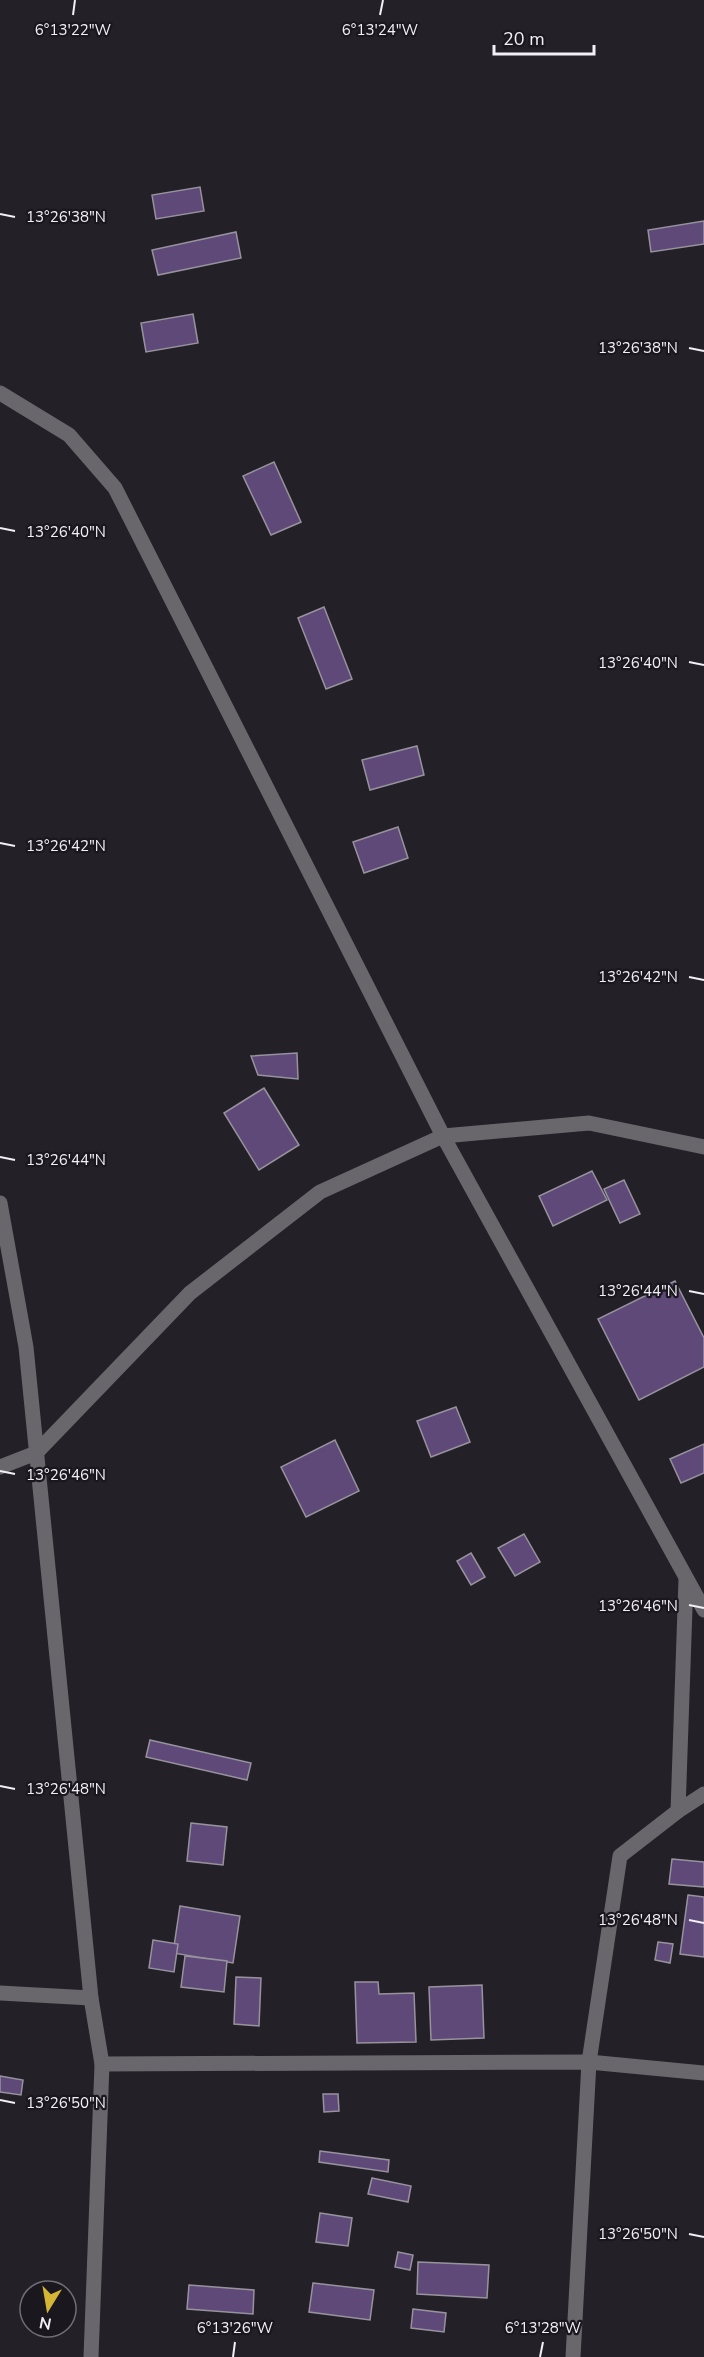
<svg xmlns="http://www.w3.org/2000/svg" width="704" height="2357" font-family="'Nunito Sans',sans-serif">
	<style>
		.building { fill: #5f4978; stroke: #97939d; stroke-width: 1.5 }
		.lines { fill: none; stroke-linecap: round; stroke-linejoin: round }
		.street { stroke: #69676b; stroke-width: 15 }
		.ticks { fill: none; stroke: #f2eff5; stroke-width: 2 }
		.ticks-label { font-size: 15px; text-anchor: middle; fill: #f2eff5; stroke: #1a171e; stroke-width: 4.5; stroke-linejoin: round; paint-order: stroke }
	</style>
	<rect width="100%" height="100%" fill="#232028"/>
	<g class="building">
		<path d="M200,187L204,211L156,219L152,195Z"/>
		<path d="M704,221V244L651,252L648,230Z"/>
		<path d="M236,232L241,258L158,275L152,250Z"/>
		<path d="M193,314L198,343L146,352L141,323Z"/>
		<path d="M274,462L301,522L271,535L243,476Z"/>
		<path d="M324,607L352,679L326,689L298,618Z"/>
		<path d="M417,746L424,775L370,790L362,760Z"/>
		<path d="M398,827L408,858L364,873L353,842Z"/>
		<path d="M297,1053L298,1079L258,1075L251,1056Z"/>
		<path d="M264,1088L299,1145L259,1170L224,1113Z"/>
		<path d="M592,1171L607,1200L553,1226L539,1196Z"/>
		<path d="M624,1180L640,1214L620,1223L604,1189Z"/>
		<path d="M675,1281L704,1338V1367L639,1400L598,1319Z"/>
		<path d="M456,1407L470,1442L431,1457L417,1421Z"/>
		<path d="M335,1440L359,1491L306,1517L281,1467Z"/>
		<path d="M704,1444V1473L681,1483L670,1459Z"/>
		<path d="M524,1534L540,1562L515,1576L498,1548Z"/>
		<path d="M471,1553L485,1577L471,1585L457,1561Z"/>
		<path d="M150,1740L251,1763L247,1780L146,1757Z"/>
		<path d="M191,1823L227,1827L223,1865L187,1861Z"/>
		<path d="M672,1859L704,1862V1887L669,1884Z"/>
		<path d="M688,1895L704,1897V1957L680,1954Z"/>
		<path d="M180,1906L240,1916L233,1963L173,1953Z"/>
		<path d="M153,1940L178,1944L174,1972L149,1968Z"/>
		<path d="M658,1942L673,1944L670,1963L655,1960Z"/>
		<path d="M185,1956L227,1961L224,1992L181,1987Z"/>
		<path d="M236,1977L261,1978L259,2026L234,2024Z"/>
		<path d="M355,1982H378L379,1994L414,1993L416,2042L357,2043Z"/>
		<path d="M482,1985L484,2038L431,2040L429,1987Z"/>
		<path d="M0,2076L23,2080L21,2095L0,2092Z"/>
		<path d="M323,2094H338L339,2111L324,2112Z"/>
		<path d="M320,2151L389,2160L388,2172L319,2162Z"/>
		<path d="M372,2178L411,2186L408,2202L368,2194Z"/>
		<path d="M320,2213L352,2218L348,2246L316,2242Z"/>
		<path d="M398,2252L413,2255L410,2270L395,2267Z"/>
		<path d="M418,2262L489,2265L487,2298L417,2294Z"/>
		<path d="M313,2283L374,2290L370,2320L309,2312Z"/>
		<path d="M189,2285L254,2290L253,2314L187,2309Z"/>
		<path d="M66,2302H73L70,2322L66,2321Z"/>
		<path d="M413,2309L446,2313L444,2332L411,2328Z"/>
	</g>
	<g class="lines">
		<g class="street">
			<path d="M0,393L69,435L115,488L443,1136L704,1610"/>
			<path d="M0,1203L26,1347L91,1998L102,2064L91,2357"/>
			<path d="M0,1467L36,1453L190,1293L320,1192L443,1136L589,1123L704,1147"/>
			<path d="M678,1811L704,1794"/>
			<path d="M0,1993L91,1998"/>
			<path d="M102,2064L589,2062L704,2073"/>
			<path d="M573,2357L589,2062L620,1856L678,1811L686,1579"/>
		</g>
	</g>
	<path class="ticks" d="M73,15L75,0M380,15L383,0M0,214L15,217M689,348L704,351M0,528L15,531M689,662L704,665M0,843L15,846M689,977L704,980M0,1157L15,1160M689,1291L704,1294M0,1471L15,1474M689,1605L704,1608M0,1786L15,1789M689,1920L704,1923M0,2100L15,2103M689,2234L704,2237M233,2357L235,2342M540,2357L543,2342"/>
	<g class="ticks-label">
		<text x="73" y="35">6°13'22"W</text>
		<text x="380" y="35">6°13'24"W</text>
		<text x="66" y="222">13°26'38"N</text>
		<text x="638" y="353">13°26'38"N</text>
		<text x="66" y="537">13°26'40"N</text>
		<text x="638" y="668">13°26'40"N</text>
		<text x="66" y="851">13°26'42"N</text>
		<text x="638" y="982">13°26'42"N</text>
		<text x="66" y="1165">13°26'44"N</text>
		<text x="638" y="1296">13°26'44"N</text>
		<text x="66" y="1480">13°26'46"N</text>
		<text x="638" y="1611">13°26'46"N</text>
		<text x="66" y="1794">13°26'48"N</text>
		<text x="638" y="1925">13°26'48"N</text>
		<text x="66" y="2108">13°26'50"N</text>
		<text x="638" y="2239">13°26'50"N</text>
		<text x="235" y="2333">6°13'26"W</text>
		<text x="543" y="2333">6°13'28"W</text>
	</g>
	<g transform="translate(48 2309) rotate(191)"><circle r="28" fill="#1a171e" stroke="#706d74" stroke-width="1.5"/>
	<path d="M0-4.5L10 22L0 15L-10 22Z" fill="#d5b535"/>
	<text y="-9" font-size="16" font-weight="bold" text-anchor="middle" fill="#f2eff5">N</text>
	</g>
	<path d="M494 45v9h100v-9" fill="none" stroke="#f2eff5" stroke-width="3"/>
	<text x="503" y="45" font-size="18" fill="#f2eff5" stroke="#1a171e" stroke-width="4.5" paint-order="stroke">20 m</text>
</svg>
